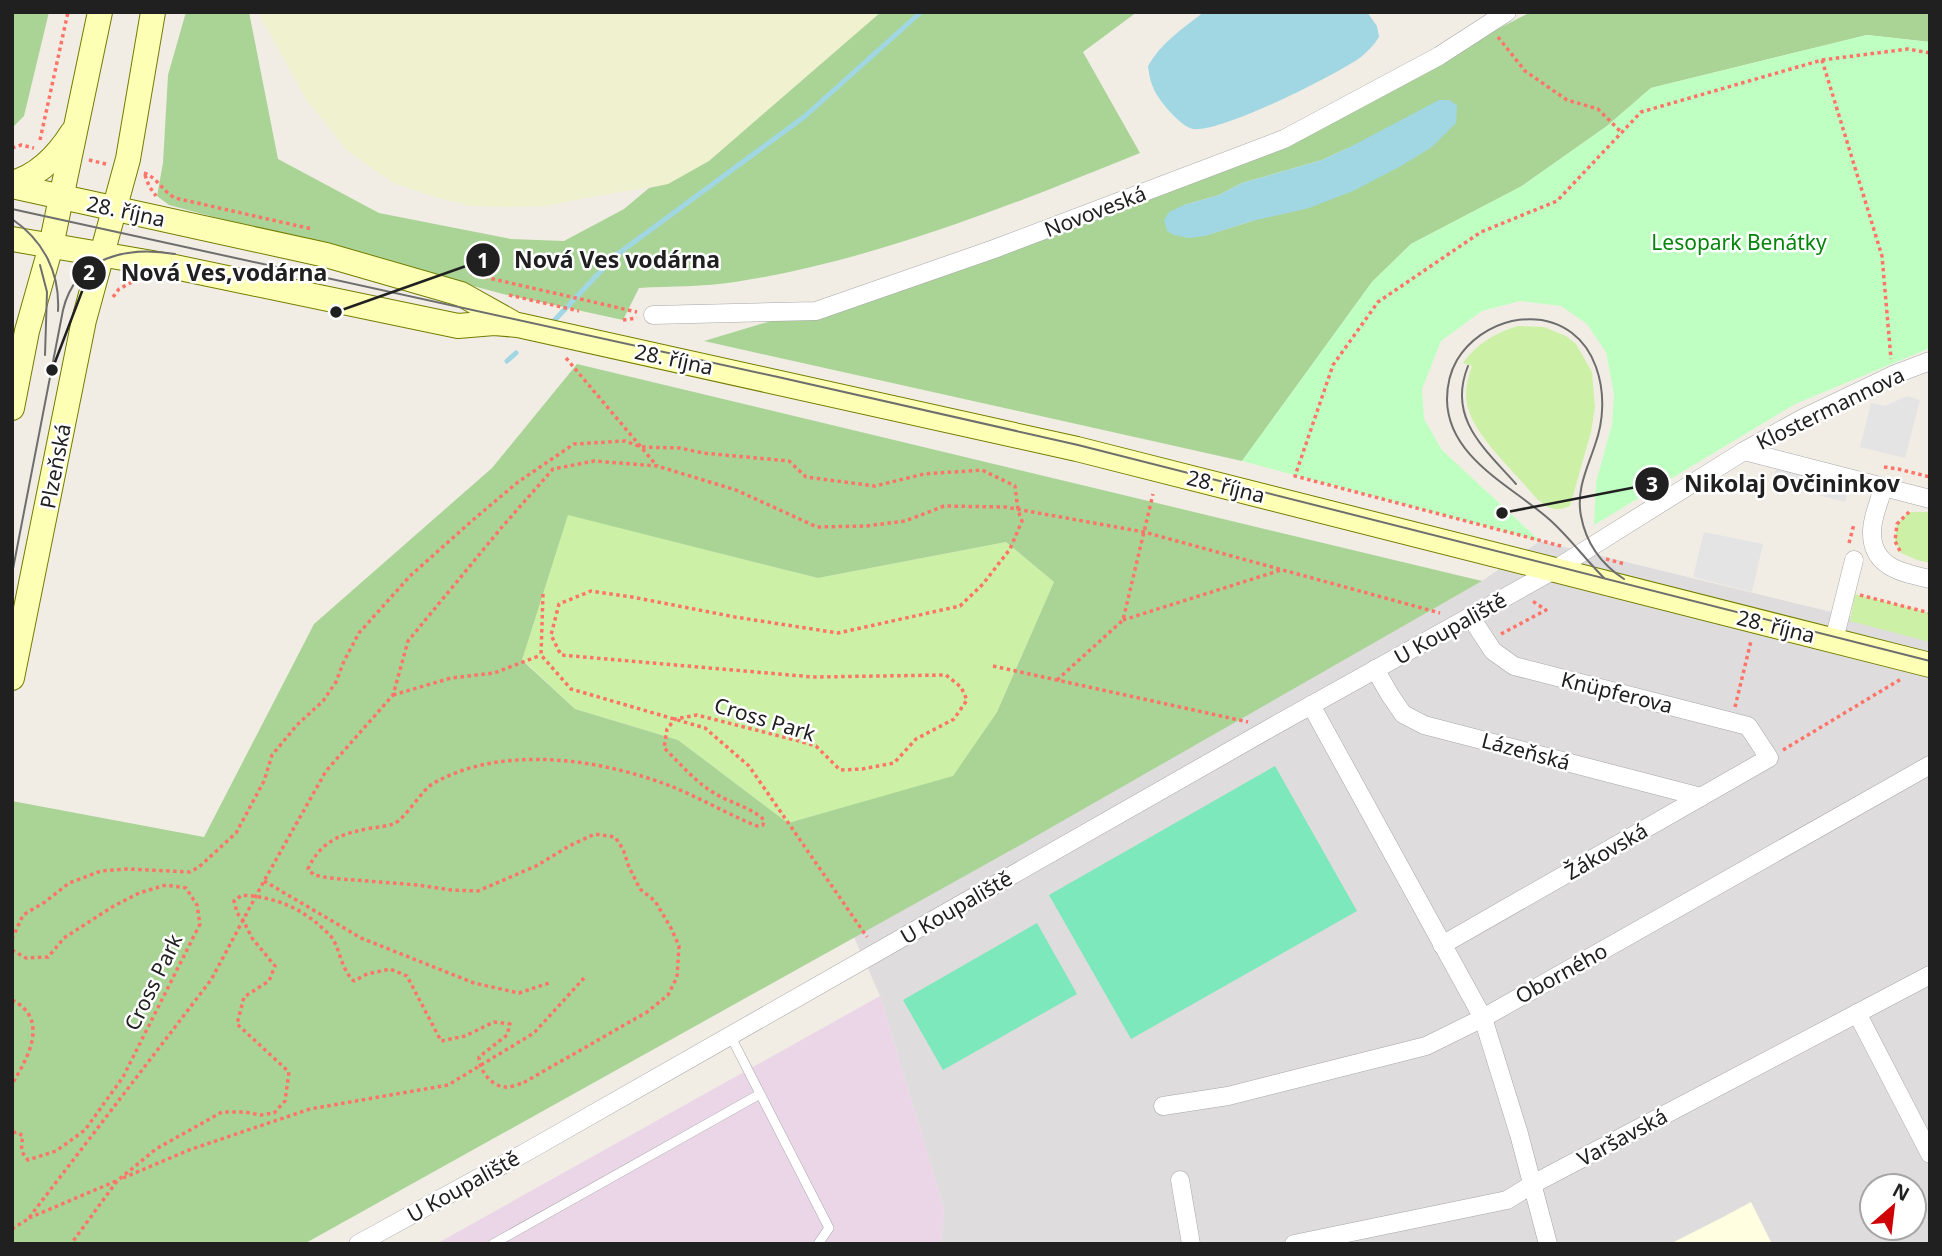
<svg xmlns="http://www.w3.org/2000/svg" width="1942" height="1256" font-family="'Noto Sans',sans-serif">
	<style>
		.residential { fill: #dedcdd; fill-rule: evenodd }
		.industrial { fill: #ebd6e8 }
		.education { fill: #fffee0 }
		.farmland { fill: #f0f1cf }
		.grass { fill: #ccf0a6 }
		.forest { fill: #aad496; fill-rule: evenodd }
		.park { fill: #bfffc2 }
		.pitch { fill: #7ce8bb }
		.parking { fill: #e4e4e4 }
		.water { fill: #a1d6e3 }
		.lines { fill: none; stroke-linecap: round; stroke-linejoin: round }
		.stream { stroke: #a1d6e3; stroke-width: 5 }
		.lane-casing { stroke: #a7a7a7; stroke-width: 10 }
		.street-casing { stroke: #a7a7a7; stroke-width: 19 }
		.secondary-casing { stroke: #737d00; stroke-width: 26 }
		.path { stroke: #ff7468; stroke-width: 3.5; stroke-dasharray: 3.5 3.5; stroke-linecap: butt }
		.lane { stroke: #fff; stroke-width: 9 }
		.street { stroke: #fff; stroke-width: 18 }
		.secondary { stroke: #fdffb5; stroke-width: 24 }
		.tram { stroke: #6e6e6e; stroke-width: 2 }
		.labels { text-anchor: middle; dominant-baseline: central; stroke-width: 5; stroke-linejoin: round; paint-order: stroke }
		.street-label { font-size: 21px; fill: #202020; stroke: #fff }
		.park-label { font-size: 21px; fill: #028508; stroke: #fff }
		.leader { fill: none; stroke: #202020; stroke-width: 2.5 }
		.callout-dot { fill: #202020; stroke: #fff; stroke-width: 2.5 }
		.mark-label { font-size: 21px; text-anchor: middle; font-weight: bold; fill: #fff }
		.callout-label { font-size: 23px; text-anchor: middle; font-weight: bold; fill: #202020; stroke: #fff; stroke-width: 5; stroke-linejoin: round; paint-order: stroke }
	</style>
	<rect width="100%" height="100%" fill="#f1ede5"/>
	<path class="residential" d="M1540,541L1930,636V1244H941L944,1209L880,996L854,937L1482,581ZM1872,1186H1914V1228H1872Z"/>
	<path class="industrial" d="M880,996L944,1209L941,1244H436Z"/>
	<path class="education" d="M1751,1202L1772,1244H1670L1725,1216Z"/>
	<path class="farmland" d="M258,12H881L709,161L668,184L585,198L548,206L507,207L472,206L438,198L396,184L367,165L347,150L306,99Z"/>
	<g class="grass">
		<path d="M1518,326L1544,327L1566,336L1576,344L1592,372L1595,407L1591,432L1570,506C1561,510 1553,511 1545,505C1536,500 1529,489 1522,482C1505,462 1475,434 1468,408C1464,393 1467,380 1472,366L1463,363C1478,343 1495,333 1518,326Z"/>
		<path d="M1909,512H1930V563L1917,560L1901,553L1895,541L1897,524Z"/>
		<path d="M568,514L818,578L1006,542L1054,582L997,712L953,777L788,823L678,740L575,709L522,659Z"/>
		<path d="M1855,594L1930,613V642L1850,621Z"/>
	</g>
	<g class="forest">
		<path d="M12,12H49L24,116L12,128Z"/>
		<path d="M186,12H249L278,159L379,213L511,239L564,241L624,209L649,188L668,184L709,161L881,12H1137L1083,52L1140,153C1009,206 876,260 735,282C704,287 671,286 639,288L623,320L503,294L169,205L157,196L163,163L168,75Z"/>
		<path d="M1531,12H1930V42L1867,35L1651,88L1607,126L1522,186L1411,244L1372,282L1242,461L704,341L999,253L1279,140ZM1350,147L1252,221L1204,236L1184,205L1219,195L1242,183L1322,160Z"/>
		<path d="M577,364L1482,581L1024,843L304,1244H12V801L204,837L314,624L492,468ZM568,515L818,578L1006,542L1054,582L997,712L953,776L788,823L678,740L575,709L522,660Z"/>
	</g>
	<path class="park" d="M1867,35L1930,42V348L1795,404L1594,525L1596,482L1612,425L1614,394L1606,352L1587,324L1561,306L1520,301L1482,311L1441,341L1422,389L1424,419L1442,450L1540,541L1242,461L1372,282L1411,244L1522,186L1607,126L1651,88Z"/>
	<g class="pitch">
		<path d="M1275,766L1357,911L1131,1039L1049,895Z"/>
		<path d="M1037,923L1077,994L943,1070L903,1000Z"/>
	</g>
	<g class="parking">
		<path d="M1907,396L1920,400L1905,458L1860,447L1871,403L1885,406Z"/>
		<path d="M1776,469L1849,487L1845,502L1772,483Z"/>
		<path d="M1704,532L1763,544L1752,592L1693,577Z"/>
	</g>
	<g class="water">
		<path d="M1204,12H1367L1377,26L1379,37C1374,45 1368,51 1361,57C1336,75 1221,133 1193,129C1181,127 1157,99 1153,87C1150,81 1149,73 1148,66C1161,43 1183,28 1204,12Z"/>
		<path d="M1439,100H1449L1457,105L1456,123L1432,147L1401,166L1353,191L1309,208L1252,221L1205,236L1189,238L1174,235L1167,231L1164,220L1169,212L1184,205L1219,195L1242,183L1322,160L1350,147Z"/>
	</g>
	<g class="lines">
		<g class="stream">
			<path d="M551,324L615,256L804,117L921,12"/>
			<path d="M507,361L516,353"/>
		</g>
		<g class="lane-casing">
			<g id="lane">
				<path d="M730,1035L829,1228L818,1244"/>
				<path d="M493,1244L760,1094"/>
			</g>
		</g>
		<g class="street-casing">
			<g id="street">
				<path d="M653,315L816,311L994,249L1284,139L1439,56L1507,12"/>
				<path d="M1744,451L1930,499"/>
				<path d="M1883,487C1880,501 1872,517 1872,531C1871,567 1902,573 1930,579"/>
				<path d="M1834,640L1854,560"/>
				<path d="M1375,669L1390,695L1403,714L1424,725L1701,797"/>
				<path d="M1311,705L1483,1018L1519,1134L1548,1244"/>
				<path d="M1442,945L1769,758L1748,726L1514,666L1493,651L1470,616"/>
				<path d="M1857,1013L1930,1154"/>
				<path d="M1163,1106L1228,1096L1426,1046L1483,1018L1930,765"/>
				<path d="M1180,1180L1191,1244"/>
				<path d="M358,1244L528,1151L1272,727L1554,570L1744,451L1803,418L1893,375L1930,361"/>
				<path d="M1294,1244L1507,1200L1533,1184L1930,975"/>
			</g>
		</g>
		<g class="secondary-casing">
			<g id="secondary">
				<path d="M12,183C38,176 58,155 72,133"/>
				<path d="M12,186L326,255L461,294L511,322"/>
				<path d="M12,239L170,266L458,326L494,323L518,325L1077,449L1930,665"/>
				<path d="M12,408L27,331L51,246L100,12"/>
				<path d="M12,678L84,320L128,159L153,12"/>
			</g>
		</g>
		<g class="path">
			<path d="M1498,37L1525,71L1567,100L1598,109L1622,133"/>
			<path d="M1822,60L1882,256L1891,359"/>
			<path d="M40,140L68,12"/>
			<path d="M12,148L21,145L34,148"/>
			<path d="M89,160L106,164"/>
			<path d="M144,173C158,178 162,191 175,198L312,229"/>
			<path d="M145,175L149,186L156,196"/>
			<path d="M471,274L637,312"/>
			<path d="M509,295L579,311"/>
			<path d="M113,297L119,289L134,281"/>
			<path d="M623,320L637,318"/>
			<path d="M566,358L657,466"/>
			<path d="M1884,467L1898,469L1930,477"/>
			<path d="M1849,543L1854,524"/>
			<path d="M1561,546L1295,476L1333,365L1378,302L1481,232L1557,201L1641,112L1822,60L1908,49L1930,53"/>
			<path d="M1900,551L1895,541L1897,524L1909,512"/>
			<path d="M1606,559L1625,564"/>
			<path d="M543,594L541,655L571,689L705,728L749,766L867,937"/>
			<path d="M1860,595L1930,613"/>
			<path d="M1123,620L1281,570"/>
			<path d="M1501,634L1546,610L1531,600"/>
			<path d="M993,666L1248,722"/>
			<path d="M1057,680L1123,620L1153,494"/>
			<path d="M393,695L451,678L494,673L541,655"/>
			<path d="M1735,707L1751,641"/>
			<path d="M1783,750L1901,679"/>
			<path d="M264,881L361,938L474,983L519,993L549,983"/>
			<path d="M12,939L23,915L45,902L69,883L101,871L127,869L190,872L199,867L236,833L264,781L272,755L297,725L323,701L336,682L344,661L359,633L410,576L474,519L518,482L574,444L625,441L641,447L680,448L703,453L789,461L806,477L875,486L924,474L982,470L1015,486L1018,510L1022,521L1010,549L983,584L960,606L838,633L735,617L632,597L591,591L559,604L551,635L561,655L813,677L946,675L961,687L967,700L954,719L916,739L894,763L862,769L840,770L816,746L799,741L697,715L675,719L667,729L664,748C681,764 694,781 714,793C730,803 751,807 764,820L763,825L757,826L745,821C721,810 697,797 673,787C602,759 503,744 434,783C421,790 405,820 393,824C387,826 379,827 372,828C343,833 321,840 308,869L314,875L329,878L418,885L451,890L478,891L536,866L569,846L595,834L615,837L623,849L629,867L640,889L655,901L671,928L679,946L677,977L668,995L647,1012L523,1083C518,1084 510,1088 505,1087C491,1086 479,1070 479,1057L507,1035L510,1024L494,1022L465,1036L441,1041L407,976L390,969L367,974L354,981C342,970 341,955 334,941C331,935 324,930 319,925C296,905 271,897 242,895L234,901L237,913L243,920L252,938L275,966L269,981L244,997L237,1024L289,1072L285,1101L274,1113L261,1115L245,1112H222L156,1149L117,1181L71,1244"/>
			<path d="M12,950L26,958L48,957L64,938L112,907L139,893L166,885L186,888L197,905L200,924L123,1077L85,1130L56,1151L28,1160C20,1152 21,1146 23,1136L17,1132L12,1133"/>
			<path d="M12,1000C50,1019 28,1058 12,1084"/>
			<path d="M123,1178L189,1150L310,1109L448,1085L534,1033L584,978"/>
			<path d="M29,1218L116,1181"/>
			<path d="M12,1229L28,1219L211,980L264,881L326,771L393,695L408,641L502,527L553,469L594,461L657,466L736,490L817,527L866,526L905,521L944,506L1005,507L1144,532L1440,613"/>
		</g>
		<use href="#lane" class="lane"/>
		<use href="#street" class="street"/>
		<use href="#secondary" class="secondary"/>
		<g class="tram">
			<path d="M12,209L778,377L1078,445L1930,661"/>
			<path d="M12,219C44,241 60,273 58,311"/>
			<path d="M40,265L47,292L45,355"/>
			<path d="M1468,366C1447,418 1484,448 1516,484"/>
			<path d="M12,574L63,310C76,256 128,246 175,254"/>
			<path d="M1604,578C1585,559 1570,538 1550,520C1512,486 1448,458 1447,400C1447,385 1450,372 1457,360C1469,340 1490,326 1512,321C1533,317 1555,320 1572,333C1584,342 1591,353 1596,367C1605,392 1604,420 1595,445C1587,469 1576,490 1581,516C1586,543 1601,564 1624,579"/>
		</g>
	</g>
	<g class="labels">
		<g class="street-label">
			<text transform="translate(126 211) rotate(12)">28. října</text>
			<text transform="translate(1095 211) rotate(-21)">Novoveská</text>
			<text transform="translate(674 359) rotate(12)">28. října</text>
			<text transform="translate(1830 408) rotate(-26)">Klostermannova</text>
			<text transform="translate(55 466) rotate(-79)">Plzeňská</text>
			<text transform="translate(1226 486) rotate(14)">28. října</text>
			<text transform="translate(1776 626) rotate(14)">28. října</text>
			<text transform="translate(1450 628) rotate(-29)">U Koupaliště</text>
			<text transform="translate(1617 692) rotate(14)">Knüpferova</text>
			<text transform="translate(765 719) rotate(17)">Cross Park</text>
			<text transform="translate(1526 751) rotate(15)">Lázeňská</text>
			<text transform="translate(1606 851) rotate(-30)">Žákovská</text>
			<text transform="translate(956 907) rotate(-30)">U Koupaliště</text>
			<text transform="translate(1561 973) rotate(-29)">Oborného</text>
			<text transform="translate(153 982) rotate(-64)">Cross Park</text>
			<text transform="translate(1622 1137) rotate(-28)">Varšavská</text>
			<text transform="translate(463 1186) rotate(-29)">U Koupaliště</text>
		</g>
		<g class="park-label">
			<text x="1739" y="242">Lesopark Benátky</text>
		</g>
	</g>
	<path class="leader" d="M336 312L483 260M52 370L89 273M1502 513L1652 484"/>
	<g class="callout-dot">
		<circle cx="336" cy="312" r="7"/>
		<circle cx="52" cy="370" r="7"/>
		<circle cx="1502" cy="513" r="7"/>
		<circle cx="483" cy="260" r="18"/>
		<circle cx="89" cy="273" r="18"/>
		<circle cx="1652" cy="484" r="18"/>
	</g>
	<g class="mark-label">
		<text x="483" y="268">1</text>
		<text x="89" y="280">2</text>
		<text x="1652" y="492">3</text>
	</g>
	<g class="callout-label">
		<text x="617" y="268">Nová Ves vodárna</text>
		<text x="224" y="281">Nová Ves,vodárna</text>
		<text x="1792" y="492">Nikolaj Ovčininkov</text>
	</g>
	<rect width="1942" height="1256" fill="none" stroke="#202020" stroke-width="28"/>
	<g transform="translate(1893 1207) rotate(28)"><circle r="33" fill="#ffffff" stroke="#a6a6a6" stroke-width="2"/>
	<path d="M0-5L12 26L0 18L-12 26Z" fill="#cf0006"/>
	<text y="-10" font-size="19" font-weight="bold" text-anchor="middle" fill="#202020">N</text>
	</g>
</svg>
